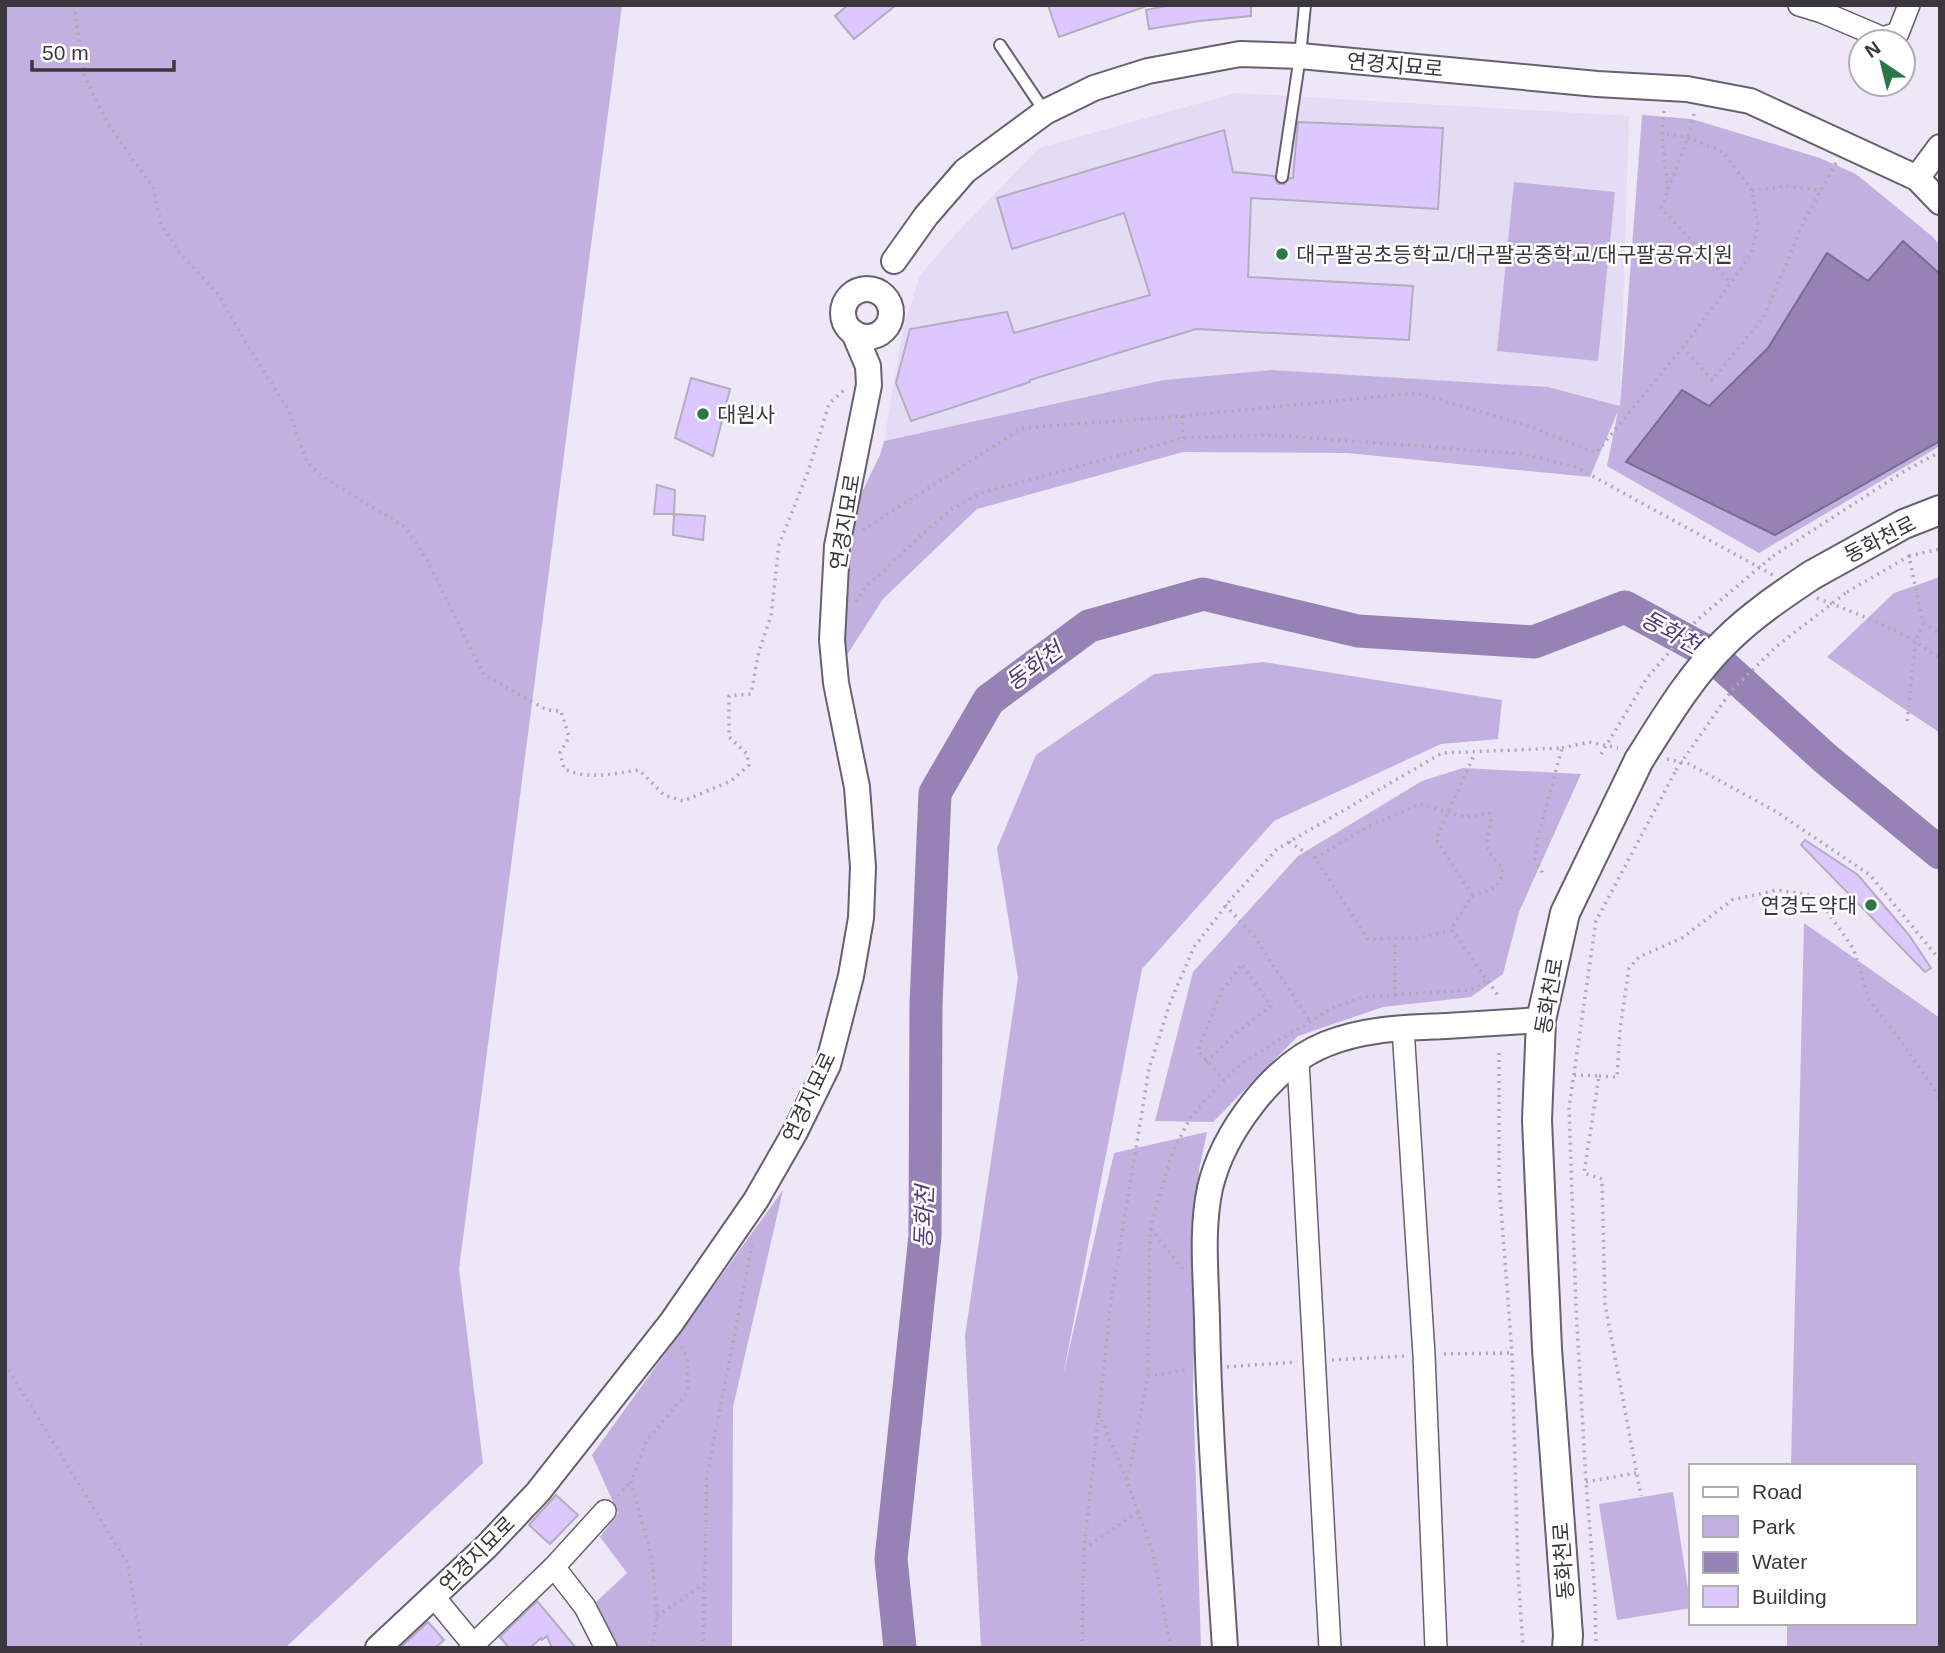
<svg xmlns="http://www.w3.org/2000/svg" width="1945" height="1653" font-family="Helvetica,'Noto Sans KR',sans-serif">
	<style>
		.built { fill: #e4dbf4 }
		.green { fill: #c2b0e0 }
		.water { fill: #9682b4; stroke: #7a6c91; stroke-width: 2 }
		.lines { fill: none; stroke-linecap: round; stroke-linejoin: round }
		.river { stroke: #9682b4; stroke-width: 33 }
		.building { fill: #dcc8fe; stroke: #b3adbe; stroke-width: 2 }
		.service-casing { stroke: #66606f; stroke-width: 14 }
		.minor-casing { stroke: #66606f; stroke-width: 24 }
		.tertiary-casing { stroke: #66606f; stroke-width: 28 }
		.secondary-casing { stroke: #66606f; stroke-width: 32 }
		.path { stroke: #aea9b7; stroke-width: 3.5; stroke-dasharray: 2 5; stroke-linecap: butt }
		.service { stroke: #fff; stroke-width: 10 }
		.minor { stroke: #fff; stroke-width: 21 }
		.tertiary { stroke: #fff; stroke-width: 24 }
		.secondary { stroke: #fff; stroke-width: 28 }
		.secondary-bridge-casing { stroke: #66606f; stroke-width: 32; stroke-linecap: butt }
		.path-bridge { stroke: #aea9b7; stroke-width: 3.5; stroke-dasharray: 2 5; stroke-linecap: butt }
		.secondary-bridge { stroke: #fff; stroke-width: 28 }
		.poi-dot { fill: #2b7746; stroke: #fff; stroke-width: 2.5 }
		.labels { text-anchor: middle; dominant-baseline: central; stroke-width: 5; stroke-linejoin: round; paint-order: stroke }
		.street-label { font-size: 21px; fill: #3a373e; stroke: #fff }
		.poi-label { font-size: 21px; fill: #3a373e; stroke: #fff; text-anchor: start }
		.water-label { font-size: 23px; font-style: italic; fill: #553a79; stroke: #fff }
	</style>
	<rect width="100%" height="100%" fill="#ede7f8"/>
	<path class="built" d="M1236,93L1629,116L1620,406L1548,387L1272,370L1164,380L884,441L903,330L920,275L957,233L1039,148Z"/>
	<g class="green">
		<path d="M5,5H622L459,1269L483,1463L285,1648H5Z"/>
		<path d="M1642,115L1692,119L1820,158L1856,174L1933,237L1940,246V446L1759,553L1607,466L1618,411L1590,477L1348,453L1183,452L977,509L883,599L845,658L840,597L849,519L880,455L884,441L1164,380L1272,370L1548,387L1620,406Z"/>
		<path d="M1514,182L1615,192L1598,361L1497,351Z"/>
		<path d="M1940,577V733L1827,657L1894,593Z"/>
		<path d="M1263,662L1502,700L1498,739L1441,744L1274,821L1142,969L1063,1376L1114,1153L1207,1132L1199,1170L1193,1387L1201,1648H981L965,1336L1018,978L997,848L1036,755L1154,674Z"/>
		<path d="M1463,768L1581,774L1519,912L1503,974L1471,997L1383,1007L1298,1036L1213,1122L1155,1121L1193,972L1298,856L1422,781Z"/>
		<path d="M1804,923L1940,1018V1648H1787V1623H1915V1466H1791Z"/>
		<path d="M783,1190L733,1407L732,1648H617L594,1604L627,1573L600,1537L618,1513L592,1455Z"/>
		<path d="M1673,1492L1691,1608L1617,1620L1599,1504Z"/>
	</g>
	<path class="water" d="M1903,241L1940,274V441L1775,535L1626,462L1682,390L1709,406L1768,348L1827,253L1868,281Z"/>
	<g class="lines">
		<path class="river" d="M900,1648L891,1559L925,1236L926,1004L935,793L989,700L1089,626L1203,594L1358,631L1534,642L1625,607L1708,652L1826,759L1940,853"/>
	</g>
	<g class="building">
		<path d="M848,5H896L854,39L835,16Z"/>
		<path d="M1048,5H1143L1144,7L1059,37Z"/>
		<path d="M1170,5H1251V16L1199,21L1149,29L1146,10Z"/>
		<path d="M1298,122L1443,128L1438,209L1251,198L1248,277L1413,286L1409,340L1196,329L1030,380V382L911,421L896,383L910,329L1007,312L1014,333L1150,295L1124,213L1012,249L997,198L1224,130L1233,172L1274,176L1278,184H1284L1290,178H1293Z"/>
		<path d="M691,378L730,389L713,456L675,438Z"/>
		<path d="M657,485L675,490L674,514H654Z"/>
		<path d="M674,514L705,516L703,540L673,535Z"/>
		<path d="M1805,840L1858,875L1909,935L1931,968L1925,972L1801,845Z"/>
		<path d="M556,1495L578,1515L550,1544L529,1525Z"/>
		<path d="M537,1601L558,1626L576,1648H552L547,1636L542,1640L541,1638L530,1648H509L500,1637Z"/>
		<path d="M428,1622L444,1640L435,1648H400Z"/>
	</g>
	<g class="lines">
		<g class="service-casing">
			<g id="service">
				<path d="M1000,45L1045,112"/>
				<path d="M1282,177L1300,56L1305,5"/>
			</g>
		</g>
		<g class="minor-casing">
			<g id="minor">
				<path d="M1799,5L1822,12L1883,38L1898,33L1909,5"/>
				<path d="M1403,1028L1424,1355L1436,1648"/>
				<path d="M1298,1061L1330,1648"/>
				<path d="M554,1567L585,1607L606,1648"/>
				<path d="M434,1597L476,1648"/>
				<path d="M470,1648L554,1567L605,1511"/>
			</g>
		</g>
		<g class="tertiary-casing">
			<g id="tertiary">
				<path d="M1917,178L1940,147"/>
				<path d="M894,261L926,216L965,171L1045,112L1094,88L1148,71L1240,54L1300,56L1597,84L1687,89L1750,101L1917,178L1940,202"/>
				<circle cx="867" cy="313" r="24"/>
				<path d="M378,1648L486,1547L538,1492L671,1323L756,1200L795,1132L828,1065L851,976L861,918L863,867L857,787L836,683L832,640L837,546L869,385L868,366L854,333"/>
				<path d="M1225,1648C1218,1538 1209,1429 1207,1320C1206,1275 1201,1231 1210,1188C1223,1133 1273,1065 1326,1044C1365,1028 1405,1028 1446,1026C1478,1024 1510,1022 1541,1020"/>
			</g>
		</g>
		<g class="secondary-casing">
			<g id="secondary">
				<path d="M1812,575L1904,524L1940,510"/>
				<path d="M1567,1648L1568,1635L1547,1349L1537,1120L1541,1020L1565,913L1639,760"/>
			</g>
		</g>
		<g class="path">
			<path d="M74,5L84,75L107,122L153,188L161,223L178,251L218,294L249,348L289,411L307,462L323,477L405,527L427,560L484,675L547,710L561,711L569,737L560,753L564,769C589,780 612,774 639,770L664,795L683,801L731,781L749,765L747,754L729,737V696L751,694L759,651L771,616L779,545L809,469L829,404L846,388"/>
			<path d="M1664,111L1662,133L1668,192"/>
			<path d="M1694,114L1688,138L1661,208L1730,282"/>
			<path d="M1752,191L1784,186L1822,190"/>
			<path d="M1683,347L1712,380L1764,317L1804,221L1836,163"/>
			<path d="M1182,416L1183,438"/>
			<path d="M863,530L1022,428L1182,416L1416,393L1526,425L1596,453L1683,347L1731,283L1751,254L1758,226L1752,191L1723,152L1688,138L1662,133"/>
			<path d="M1773,556L1906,470L1940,452"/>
			<path d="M1909,556L1940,549"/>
			<path d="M1847,592L1909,556L1923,623L1916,640L1907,721"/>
			<path d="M1817,598C1862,616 1902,629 1940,659"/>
			<path d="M856,602L866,587L928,529L952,509L981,493L1183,438L1272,435L1523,454L1576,467L1773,575"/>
			<path d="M1923,623L1940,634"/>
			<path d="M1562,748L1589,742L1618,748"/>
			<path d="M1667,759L1689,764L1775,811L1870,875L1940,960"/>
			<path d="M1289,842L1315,858L1368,939L1420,938L1450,930"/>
			<path d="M1315,858L1367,827L1420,804L1466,817L1489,813C1494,827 1486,831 1487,843C1487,853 1497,861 1503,869C1500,889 1490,891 1472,896L1451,929L1500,998"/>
			<path d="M1472,895L1436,839L1475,753"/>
			<path d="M1225,905L1254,936L1310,1021"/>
			<path d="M1395,995L1471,990L1487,980"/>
			<path d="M1499,1053V1182L1512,1353L1518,1572L1523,1648"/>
			<path d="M1206,1062L1240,1030L1271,1006L1242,964L1222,990L1198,1051L1224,1080"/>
			<path d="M1574,1075L1599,1076L1584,1173L1602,1179L1605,1304L1641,1496"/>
			<path d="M1599,1076L1617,1077L1620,1029L1629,968L1639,957L1682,938L1732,900L1777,890L1817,896L1854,950L1869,1000L1904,1045L1940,1098"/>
			<path d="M1151,1229L1183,1269"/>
			<path d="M1444,1354L1512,1353"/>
			<path d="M1332,1360L1405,1356"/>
			<path d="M5,1364L128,1564L142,1648"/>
			<path d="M1227,1367L1297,1362"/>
			<path d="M1148,1376L1188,1370"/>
			<path d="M1099,1413L1127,1481"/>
			<path d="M1586,1482L1636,1473"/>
			<path d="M618,1496L631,1481"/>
			<path d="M1084,1549L1138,1512"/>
			<path d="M657,1616L704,1584"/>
			<path d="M652,1648L657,1616L652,1559L631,1481L646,1442L688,1391L687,1358L680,1344"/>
			<path d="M703,1648L707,1475L752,1245"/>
			<path d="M1082,1648L1084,1549L1111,1301L1149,1069L1170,1003L1194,947L1231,899L1277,849L1442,753L1562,748L1538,837L1535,859L1543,874"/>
			<path d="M1171,1648L1153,1552L1127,1482L1148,1376L1150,1227L1172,1154L1191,1116L1224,1080L1245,1061L1332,1008L1364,997L1395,995V940"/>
			<path d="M1596,1648L1595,1594L1586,1482L1576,1307L1569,1108L1596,921L1676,770"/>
		</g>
		<use href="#service" class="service"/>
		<use href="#minor" class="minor"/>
		<use href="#tertiary" class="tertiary"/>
		<use href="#secondary" class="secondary"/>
		<g class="secondary-bridge-casing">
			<path id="secondary-bridge" d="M1639,760C1665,719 1691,675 1726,641C1751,616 1782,595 1812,575"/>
		</g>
		<g class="path-bridge">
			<path d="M1601,754L1647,678L1697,620L1773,556"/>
			<path d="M1676,770L1732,690L1777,646L1847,592"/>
		</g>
		<use href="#secondary-bridge" class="secondary-bridge"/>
	</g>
	<g class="poi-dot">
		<circle cx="1282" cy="254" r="7"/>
		<circle cx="703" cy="414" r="7"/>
		<circle cx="1871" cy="905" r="7"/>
	</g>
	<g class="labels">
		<g class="street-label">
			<text transform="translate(1395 65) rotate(5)">연경지묘로</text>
			<text transform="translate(845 522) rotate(-81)">연경지묘로</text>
			<text transform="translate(1880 539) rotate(-27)">동화천로</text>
			<text transform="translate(1549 996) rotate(-80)">동화천로</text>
			<text transform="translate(809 1097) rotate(-65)">연경지묘로</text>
			<text transform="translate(477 1554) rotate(-45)">연경지묘로</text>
			<text transform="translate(1563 1561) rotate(-94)">동화천로</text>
		</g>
		<g class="poi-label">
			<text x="1296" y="254">대구팔공초등학교/대구팔공중학교/대구팔공유치원</text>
			<text x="717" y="414">대원사</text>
			<text x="1857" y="905" text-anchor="end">연경도약대</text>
		</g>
		<g class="water-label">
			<text transform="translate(1671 632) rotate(29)">동화천</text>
			<text transform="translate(1034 666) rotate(-36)">동화천</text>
			<text transform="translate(924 1217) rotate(-88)">동화천</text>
		</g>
	</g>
	<rect width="1945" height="1653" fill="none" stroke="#3a373e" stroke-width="14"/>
	<rect x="1689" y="1464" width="228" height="161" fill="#ffffff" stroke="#b0afb2" stroke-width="2"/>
	<rect x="1703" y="1487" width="35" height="10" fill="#ffffff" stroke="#b0afb2" stroke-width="2"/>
	<text x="1752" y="1499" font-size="21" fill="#3a373e">Road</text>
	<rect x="1703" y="1516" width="35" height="21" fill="#c2b0e0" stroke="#b0afb2" stroke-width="2"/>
	<text x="1752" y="1534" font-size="21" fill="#3a373e">Park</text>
	<rect x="1703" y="1552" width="35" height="21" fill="#9682b4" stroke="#b0afb2" stroke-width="2"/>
	<text x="1752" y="1569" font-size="21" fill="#3a373e">Water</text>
	<rect x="1703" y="1586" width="35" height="21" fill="#dcc8fe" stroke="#b0afb2" stroke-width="2"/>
	<text x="1752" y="1604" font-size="21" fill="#3a373e">Building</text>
	<g transform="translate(1882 63) rotate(325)"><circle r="33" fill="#ffffff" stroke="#b0afb2" stroke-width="2"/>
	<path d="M0-5L12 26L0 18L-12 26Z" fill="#2b7746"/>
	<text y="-10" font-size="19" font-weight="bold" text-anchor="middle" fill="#3a373e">N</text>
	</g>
	<path d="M32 60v10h142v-10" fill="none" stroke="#3a373e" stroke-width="3.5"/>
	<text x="42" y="60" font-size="21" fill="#3a373e" stroke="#ffffff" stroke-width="5" paint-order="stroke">50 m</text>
</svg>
